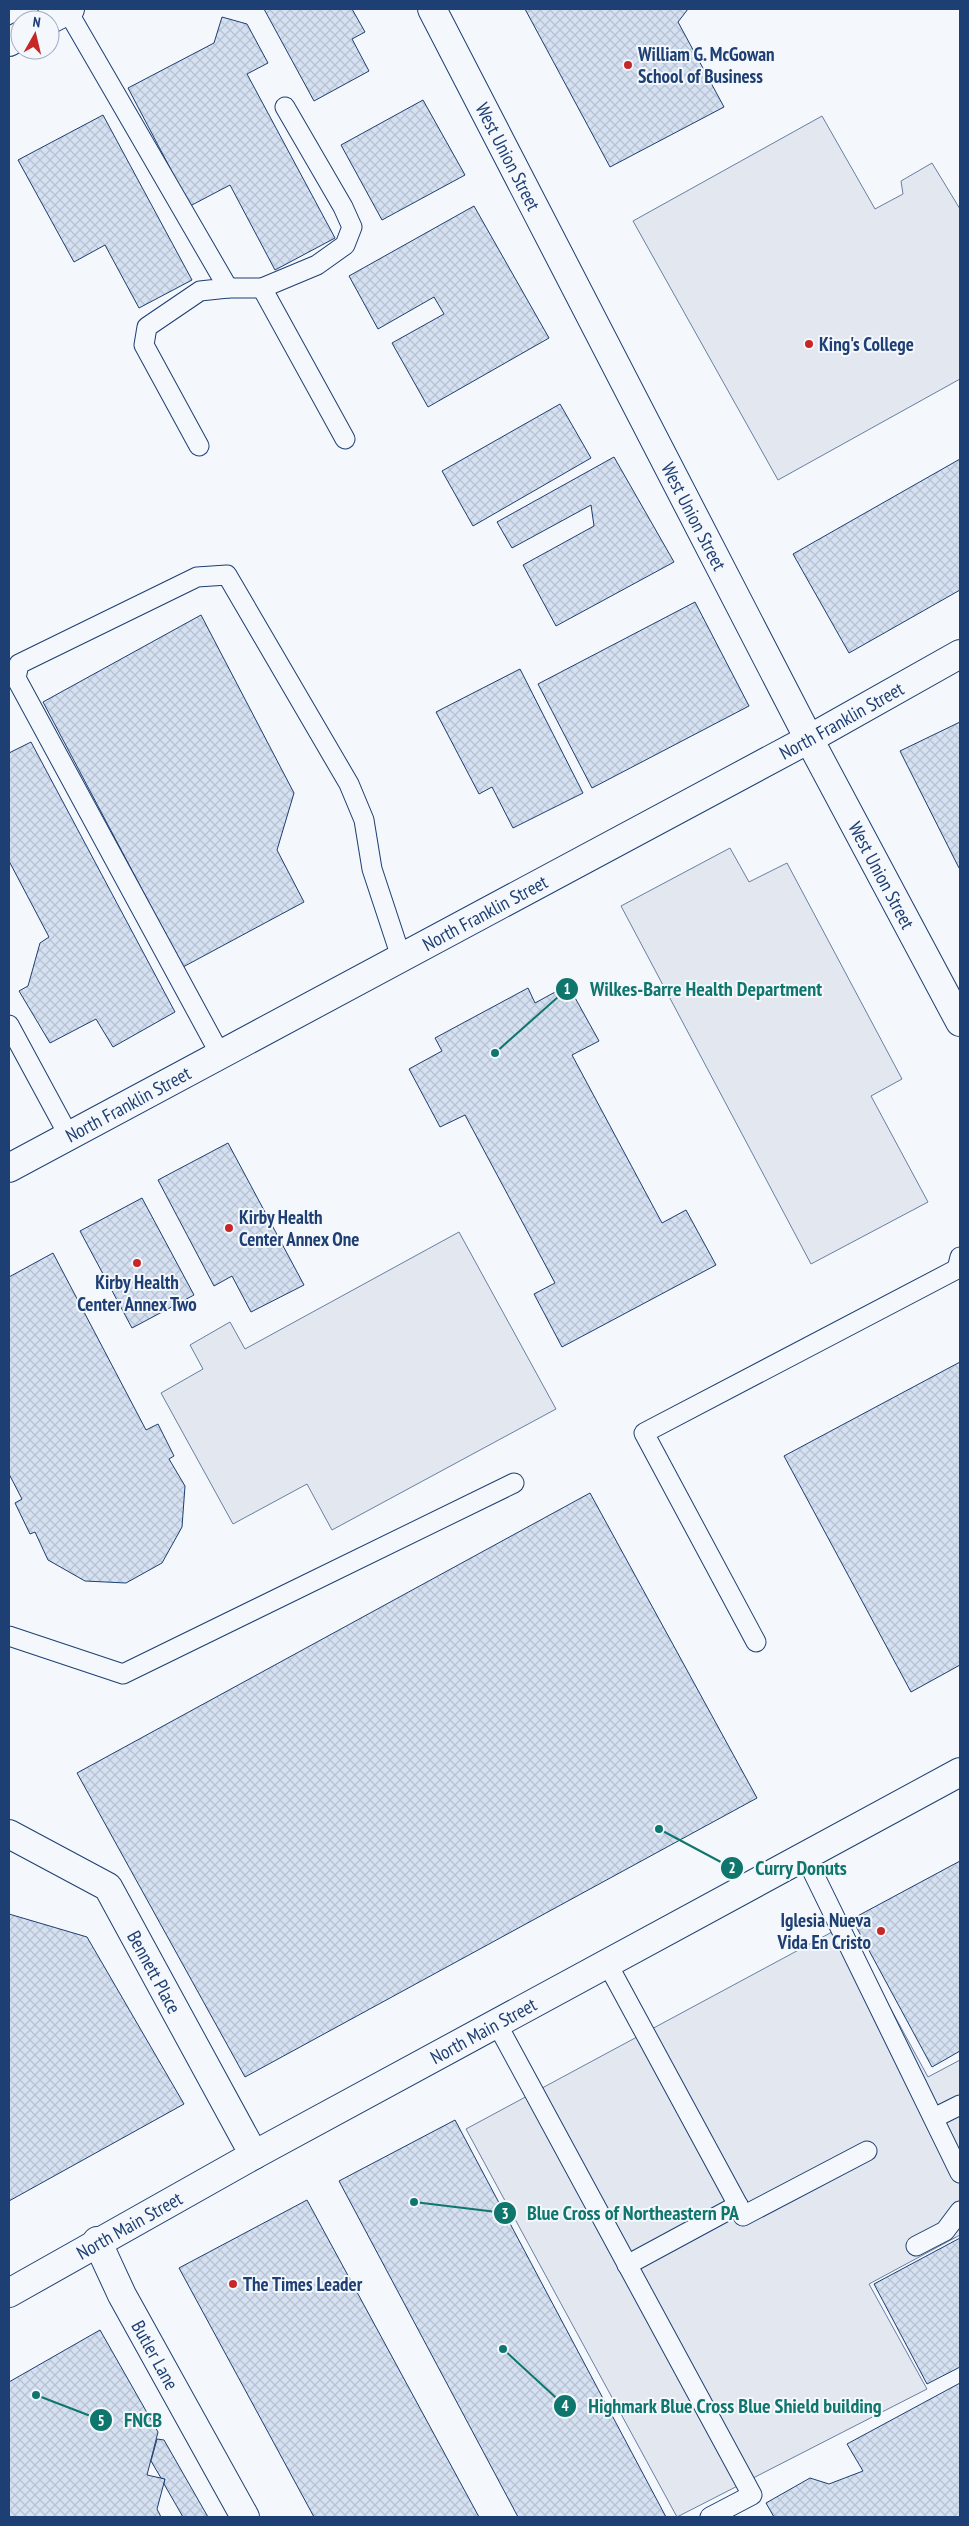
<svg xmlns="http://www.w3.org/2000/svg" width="969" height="2526" font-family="'PT Sans Narrow',sans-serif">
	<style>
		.parking { fill: #e3e8f0; stroke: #687fa3 }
		.building { fill: url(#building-cross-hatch); stroke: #1d3f73 }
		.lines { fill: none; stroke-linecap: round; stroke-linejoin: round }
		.lane-casing { stroke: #1d3f73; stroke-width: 21 }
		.street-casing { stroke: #1d3f73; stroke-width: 30 }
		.secondary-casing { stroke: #1d3f73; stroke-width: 30 }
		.primary-casing { stroke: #1d3f73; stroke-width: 30 }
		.lane { stroke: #f4f7fb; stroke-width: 19 }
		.street { stroke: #f4f7fb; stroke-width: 28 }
		.secondary { stroke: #f4f7fb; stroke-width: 28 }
		.primary { stroke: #f4f7fb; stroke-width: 28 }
		.poi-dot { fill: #c62828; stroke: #f4f7fb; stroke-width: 2 }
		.labels { text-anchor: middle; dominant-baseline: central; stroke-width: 4; stroke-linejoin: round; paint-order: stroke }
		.poi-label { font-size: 19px; font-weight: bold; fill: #1d3f73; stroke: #f4f7fb; text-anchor: start }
		.street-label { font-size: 19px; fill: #1d3f73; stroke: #f4f7fb }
		.leader { fill: none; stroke: #0f766e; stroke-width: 2 }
		.callout-dot { fill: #0f766e; stroke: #f4f7fb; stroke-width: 2 }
		.mark-label { font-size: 15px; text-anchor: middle; font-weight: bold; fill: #fff }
		.callout-label { font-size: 20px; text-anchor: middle; font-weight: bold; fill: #0f766e; stroke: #f4f7fb; stroke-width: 4; stroke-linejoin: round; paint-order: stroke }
	</style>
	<defs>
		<pattern id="building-cross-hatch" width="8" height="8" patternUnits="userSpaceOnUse" patternTransform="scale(1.25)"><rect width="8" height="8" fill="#d5e0f0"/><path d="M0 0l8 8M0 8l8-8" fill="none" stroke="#b6c1d1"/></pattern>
	</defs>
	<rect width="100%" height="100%" fill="#f4f7fb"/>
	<g class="parking">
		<path d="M822,116L875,209L903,194L901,181L932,163L960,209V379L778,480L633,221Z"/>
		<path d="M730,848L749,882L787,863L902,1079L871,1096L928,1202L811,1264L621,906Z"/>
		<path d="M459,1232L556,1409L332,1530L307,1484L233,1524L161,1393L203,1369L190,1345L230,1322L245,1349Z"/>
		<path d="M845,1925L928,2077L960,2060V2235L869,2284L927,2389L677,2517L466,2129Z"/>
	</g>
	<g class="building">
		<path d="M264,9H352L365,32L352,39L369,71L314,101Z"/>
		<path d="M525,9H688L678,22L724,107L610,167Z"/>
		<path d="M222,17L247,24L268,63L247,74L335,238L275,270L230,185L190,206L128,88L214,43Z"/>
		<path d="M423,100L465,175L382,220L341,145Z"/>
		<path d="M103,115L192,280L139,308L105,245L74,262L18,160Z"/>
		<path d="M474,206L549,338L428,407L392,343L444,314L434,297L378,329L349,276Z"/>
		<path d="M560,404L591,458L473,526L442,471Z"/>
		<path d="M614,457L674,562L556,626L523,565L594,526L591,505L512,548L497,522Z"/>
		<path d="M960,459V590L849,653L793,554Z"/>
		<path d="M695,602L749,706L592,788L538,684Z"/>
		<path d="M201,615L294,793L277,850L304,902L183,967L43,702Z"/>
		<path d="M520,669L583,793L513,828L492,787L479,794L436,712Z"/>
		<path d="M960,722V867L959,868L900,751Z"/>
		<path d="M31,742L175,1012L113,1047L96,1019L50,1043L19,991L28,986L40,943L49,937L9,861V753Z"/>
		<path d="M568,985L599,1041L572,1055L662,1223L686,1210L716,1265L562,1347L534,1294L555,1283L465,1115L440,1127L409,1069L442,1051L435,1038L528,988L535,1003Z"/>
		<path d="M228,1143L304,1285L251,1312L232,1276L214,1286L158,1180Z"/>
		<path d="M142,1198L194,1295L132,1328L80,1231Z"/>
		<path d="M53,1253L146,1430L158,1424L174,1456L169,1459L185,1486L182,1527L162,1563L126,1583L85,1581L48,1560L35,1532L30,1534L15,1503L22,1499L9,1474V1277Z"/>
		<path d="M960,1362V1665L911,1692L784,1456Z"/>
		<path d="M590,1493L757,1798L245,2077L77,1773Z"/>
		<path d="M960,1861V2051L932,2067L852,1919Z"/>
		<path d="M9,1914L87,1937L184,2104L9,2201Z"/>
		<path d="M455,2120L666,2517H518L339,2181Z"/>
		<path d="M307,2200L479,2517H314L179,2268Z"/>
		<path d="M960,2238V2367L927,2384L874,2284Z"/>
		<path d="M100,2330L158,2432L147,2475L165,2479L157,2509L161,2517H9V2382Z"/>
		<path d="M960,2383V2517H774L766,2503L810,2478L829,2484L863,2471L847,2444Z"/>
		<path d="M157,2439L164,2440L208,2517H183L164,2484L165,2479L161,2478L151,2461Z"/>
	</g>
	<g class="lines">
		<g class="lane-casing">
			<g id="lane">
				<path d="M67,10L228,288L200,291L147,327L144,345L199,446"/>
				<path d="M228,288H262L317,265L345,245L352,227L343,207L285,107"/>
				<path d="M262,288L345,439"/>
				<path d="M9,1025L69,1136"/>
				<path d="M220,1054L16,678L19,664L197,577L227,575L349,784L364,820L372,869L401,957"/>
				<path d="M9,1636L123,1674L514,1483"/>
				<path d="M756,1642L644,1433L957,1269L960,1257"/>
				<path d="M805,1856L960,2173"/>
				<path d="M607,1963L738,2205"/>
				<path d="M497,2024L752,2495L710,2517"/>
				<path d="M934,2118L960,2105"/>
				<path d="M916,2246L945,2231L960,2211"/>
				<path d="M627,2265L738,2205L743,2216L867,2151"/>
			</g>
		</g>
		<g class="street-casing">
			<g id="street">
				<path id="s1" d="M432,9L809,739L960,1022"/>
				<path id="s2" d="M9,1168L809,739L960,654"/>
				<path id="s3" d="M9,1834L108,1887L254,2155"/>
				<path id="s4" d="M97,2241L122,2295L245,2517"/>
			</g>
		</g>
		<g class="secondary-casing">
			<g id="secondary">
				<path id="s5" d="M9,2293L254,2155L960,1772"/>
			</g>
		</g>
		<g class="primary-casing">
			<g id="primary">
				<path d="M49,20L70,9"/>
				<path d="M9,42L20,36"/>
			</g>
		</g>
		<use href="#lane" class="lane"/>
		<use href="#street" class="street"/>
		<use href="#secondary" class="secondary"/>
		<use href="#primary" class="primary"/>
	</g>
	<g class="poi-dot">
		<circle cx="628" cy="65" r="5"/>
		<circle cx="809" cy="344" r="5"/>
		<circle cx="229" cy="1228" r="5"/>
		<circle cx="137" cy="1263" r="5"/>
		<circle cx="881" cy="1931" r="5"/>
		<circle cx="233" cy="2284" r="5"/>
	</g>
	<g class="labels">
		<g class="poi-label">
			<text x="638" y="54">William G. McGowan<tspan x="638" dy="22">School of Business</tspan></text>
			<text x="819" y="344">King's College</text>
			<text x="239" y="1217">Kirby Health<tspan x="239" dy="22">Center Annex One</tspan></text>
			<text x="137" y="1282" text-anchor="middle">Kirby Health<tspan x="137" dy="22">Center Annex Two</tspan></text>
			<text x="871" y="1920" text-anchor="end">Iglesia Nueva<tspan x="871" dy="22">Vida En Cristo</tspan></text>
			<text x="243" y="2284">The Times Leader</text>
		</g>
		<g class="street-label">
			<text stroke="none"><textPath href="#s1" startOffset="166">West Union Street</textPath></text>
			<text stroke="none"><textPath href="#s1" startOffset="571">West Union Street</textPath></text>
			<text stroke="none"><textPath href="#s2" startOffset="945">North Franklin Street</textPath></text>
			<text stroke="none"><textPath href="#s1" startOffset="976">West Union Street</textPath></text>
			<text stroke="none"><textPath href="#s2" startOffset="540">North Franklin Street</textPath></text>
			<text stroke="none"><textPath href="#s2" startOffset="135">North Franklin Street</textPath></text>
			<text stroke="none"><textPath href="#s3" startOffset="209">Bennett Place</textPath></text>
			<text stroke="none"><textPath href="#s5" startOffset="542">North Main Street</textPath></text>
			<text stroke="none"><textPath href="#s5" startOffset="138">North Main Street</textPath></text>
			<text stroke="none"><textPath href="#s4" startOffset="128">Butler Lane</textPath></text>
		</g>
	</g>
	<path class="leader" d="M495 1053L567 989M659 1829L732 1868M414 2202L505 2213M503 2349L565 2406M36 2395L101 2420"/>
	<g class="callout-dot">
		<circle cx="495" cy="1053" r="5"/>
		<circle cx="659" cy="1829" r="5"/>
		<circle cx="414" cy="2202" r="5"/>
		<circle cx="503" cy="2349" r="5"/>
		<circle cx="36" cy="2395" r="5"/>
		<circle cx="567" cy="989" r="12"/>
		<circle cx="732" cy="1868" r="12"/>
		<circle cx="505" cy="2213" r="12"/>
		<circle cx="565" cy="2406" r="12"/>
		<circle cx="101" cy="2420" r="12"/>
	</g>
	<g class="mark-label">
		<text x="567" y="994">1</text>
		<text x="732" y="1873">2</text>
		<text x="505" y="2219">3</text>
		<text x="565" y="2411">4</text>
		<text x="101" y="2426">5</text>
	</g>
	<g class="callout-label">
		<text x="706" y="996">Wilkes-Barre Health Department</text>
		<text x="801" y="1875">Curry Donuts</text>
		<text x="633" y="2220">Blue Cross of Northeastern PA</text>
		<text x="735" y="2413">Highmark Blue Cross Blue Shield building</text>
		<text x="143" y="2427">FNCB</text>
	</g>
	<rect width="969" height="2526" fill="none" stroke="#1d3f73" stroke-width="20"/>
	<g transform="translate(35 35) rotate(8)"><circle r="24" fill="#f4f7fb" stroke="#9eadc5"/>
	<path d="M0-4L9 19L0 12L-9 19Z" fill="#c62828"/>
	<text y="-8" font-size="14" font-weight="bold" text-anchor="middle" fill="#1d3f73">N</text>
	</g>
</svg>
